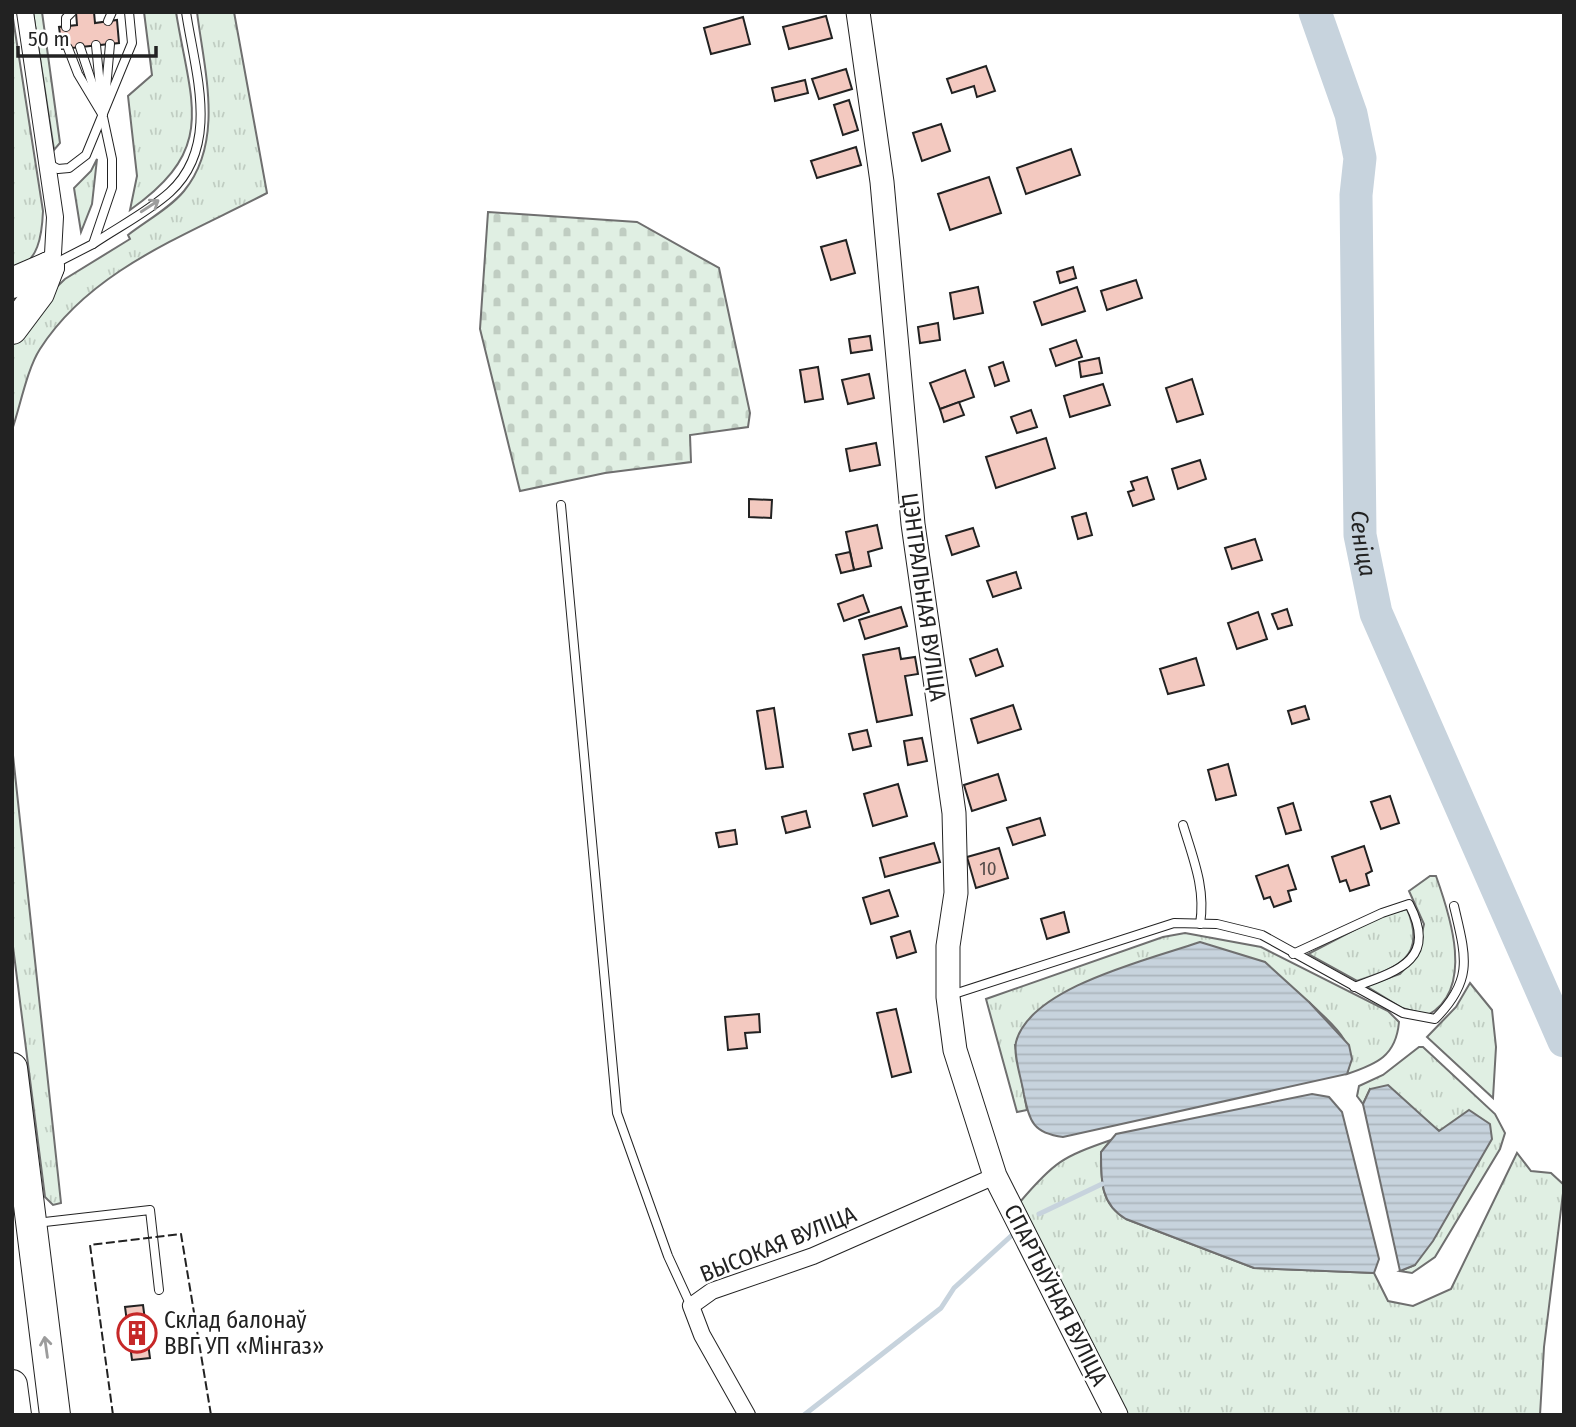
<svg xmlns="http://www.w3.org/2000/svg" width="1576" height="1427" font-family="'Fira Sans Condensed',sans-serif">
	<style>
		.grass { fill: url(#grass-tufts); stroke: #6f6f6f; stroke-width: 2 }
		.cemetery { fill: url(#cemetery-stones); stroke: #6f6f6f; stroke-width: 2 }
		.water { fill: url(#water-rules); stroke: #6f6f6f; stroke-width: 2 }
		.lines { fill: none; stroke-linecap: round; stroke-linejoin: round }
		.stream { stroke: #c7d3dd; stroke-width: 5 }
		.river { stroke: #c7d3dd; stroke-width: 33 }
		.building { fill: #f3c9c0; stroke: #222; stroke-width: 2 }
		.lane-casing { stroke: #222; stroke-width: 10 }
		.street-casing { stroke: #222; stroke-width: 18 }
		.secondary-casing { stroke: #222; stroke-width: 25 }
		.highway-casing { stroke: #222; stroke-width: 32 }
		.lane { stroke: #fff; stroke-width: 8 }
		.street { stroke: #fff; stroke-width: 16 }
		.secondary { stroke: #fff; stroke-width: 23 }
		.highway { stroke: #fff; stroke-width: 30 }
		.fence { stroke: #222; stroke-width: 2; stroke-dasharray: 9 3.5; stroke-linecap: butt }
		.oneway { stroke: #9c9c9c }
		.labels { text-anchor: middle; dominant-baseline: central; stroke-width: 5; stroke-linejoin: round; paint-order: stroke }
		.number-label { font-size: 19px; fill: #564c4a }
		.street-label { font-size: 23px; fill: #222; stroke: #fff }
		.poi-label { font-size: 23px; fill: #222; stroke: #fff; text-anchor: start }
		.water-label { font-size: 24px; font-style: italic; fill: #222; stroke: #fff }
	</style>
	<defs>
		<pattern id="grass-tufts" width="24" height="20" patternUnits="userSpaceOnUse" patternTransform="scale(1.75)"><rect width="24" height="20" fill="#e0efe3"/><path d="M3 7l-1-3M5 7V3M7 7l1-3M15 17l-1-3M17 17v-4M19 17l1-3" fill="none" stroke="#c0cdc2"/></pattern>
		<pattern id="cemetery-stones" width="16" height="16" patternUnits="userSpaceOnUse" patternTransform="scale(1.75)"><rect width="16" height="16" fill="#e0efe3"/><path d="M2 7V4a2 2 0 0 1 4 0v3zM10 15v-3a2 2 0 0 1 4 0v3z" fill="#c0cdc2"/></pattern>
		<pattern id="water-rules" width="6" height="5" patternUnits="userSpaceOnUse" patternTransform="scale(1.75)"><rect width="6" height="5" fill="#c7d3dd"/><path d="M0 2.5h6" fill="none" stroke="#abb5bd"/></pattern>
	</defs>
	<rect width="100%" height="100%" fill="#fff"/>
	<g class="grass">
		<path d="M12,12L43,211C42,235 39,262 12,272Z"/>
		<path d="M33,12H42L60,143L54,150Z"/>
		<path d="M144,12H176C191,105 218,148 130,210L137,176L128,96L152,75Z"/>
		<path d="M197,12H234L267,193C187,235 91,269 40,349C27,369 20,407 12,430V342L41,302L65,279L130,239L128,235C146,221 170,208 184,191C225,141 204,70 197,12Z"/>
		<path d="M97,159L92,204L81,232L74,188L91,171Z"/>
		<path d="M12,746L61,1203L53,1205L45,1197L12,939Z"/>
		<path d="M1430,876H1436C1450,915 1475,989 1428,1015L1402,1008L1366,986L1400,974L1417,955L1424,924L1409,891Z"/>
		<path d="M1407,909C1428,958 1396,968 1357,981L1308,954L1381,916Z"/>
		<path d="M1185,933L1261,947L1388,1011L1399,1022C1396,1056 1377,1064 1347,1074C1358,1041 1331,1024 1309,1002L1015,1045L1027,1110L1017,1112L986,999L1163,937Z"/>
		<path d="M1470,983L1492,1010L1496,1047L1493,1098L1427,1037L1456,1007Z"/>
		<path d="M1419,1047H1423L1495,1114L1505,1133L1500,1149L1435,1257L1412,1273L1400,1271L1415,1265L1440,1131L1370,1089L1363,1104L1357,1096L1359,1086L1383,1075Z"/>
		<path d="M1111,1140L1101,1152C1101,1180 1100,1204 1126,1219L1254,1268L1374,1273L1388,1301L1413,1306L1451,1289L1517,1153L1531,1171L1551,1173L1564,1185L1544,1347L1540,1415H1127L1020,1202C1054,1162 1062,1157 1111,1140Z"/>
	</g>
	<path class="cemetery" d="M488,212L637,222L719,268L750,413L748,427L690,435L691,462L605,473L520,491L480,329Z"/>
	<g class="water">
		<path d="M1200,942L1265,962L1309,1002L1349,1045L1352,1059L1347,1074L1063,1137C1033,1133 1030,1122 1024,1095C1022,1080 1013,1056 1016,1042C1030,987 1151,959 1200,942Z"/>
		<path d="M1388,1085L1439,1131L1469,1110L1490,1124L1492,1139L1433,1241L1415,1265L1400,1271L1363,1104L1370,1089Z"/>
		<path d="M1312,1094L1329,1097L1342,1112L1379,1259L1374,1273L1254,1268L1126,1219C1100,1204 1101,1179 1101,1152L1116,1134Z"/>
	</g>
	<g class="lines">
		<g class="stream">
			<path d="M1039,1214L1102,1184"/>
			<path d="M804,1415L941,1308L954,1288L1011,1236"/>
		</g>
		<path class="river" id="s1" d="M1315,12L1351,114L1360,158L1356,195L1360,535L1376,613L1564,1041"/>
	</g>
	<g class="building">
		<path d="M76,12H94L95,23L117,20L119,43L62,49L59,27L77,25Z"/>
		<path d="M826,16L832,38L789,49L783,27Z"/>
		<path d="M743,17L750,44L711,54L704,28Z"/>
		<path d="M986,66L995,91L977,97L974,86L952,93L947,79Z"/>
		<path d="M846,69L852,89L819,99L812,79Z"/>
		<path d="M805,80L808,93L775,101L772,88Z"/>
		<path d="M849,100L858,130L843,135L834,105Z"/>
		<path d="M941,124L950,151L922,161L913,133Z"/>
		<path d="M856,147L861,165L817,178L811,161Z"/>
		<path d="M1071,149L1080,175L1026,194L1017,168Z"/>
		<path d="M989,177L1001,213L950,230L938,194Z"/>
		<path d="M846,240L855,273L831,280L821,247Z"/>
		<path d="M1073,267L1076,278L1060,283L1057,272Z"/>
		<path d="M1136,280L1142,298L1107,310L1101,291Z"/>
		<path d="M978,287L983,313L954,319L950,293Z"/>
		<path d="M1077,287L1085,311L1042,325L1034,302Z"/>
		<path d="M938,323L940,340L920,343L918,327Z"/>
		<path d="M870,336L872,350L851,353L849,339Z"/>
		<path d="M1076,340L1082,357L1056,366L1050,349Z"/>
		<path d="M1099,358L1102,373L1081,377L1079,362Z"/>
		<path d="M1003,362L1009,381L995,386L989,367Z"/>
		<path d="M818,367L823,399L805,402L800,370Z"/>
		<path d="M965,370L974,397L940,409L930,383Z"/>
		<path d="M869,374L874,398L848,404L842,380Z"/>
		<path d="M1192,379L1203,414L1177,422L1166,388Z"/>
		<path d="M1103,384L1110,405L1070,417L1064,396Z"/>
		<path d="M959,402L964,415L944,422L940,409Z"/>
		<path d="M1031,410L1037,427L1017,433L1011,417Z"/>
		<path d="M1046,438L1055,468L996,488L986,457Z"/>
		<path d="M876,443L880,465L850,471L846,449Z"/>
		<path d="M1200,460L1206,479L1178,489L1172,469Z"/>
		<path d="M1147,477L1154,499L1133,506L1128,492L1134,490L1131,482Z"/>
		<path d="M749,499L772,500L771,518L749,517Z"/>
		<path d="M1086,513L1092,535L1078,539L1072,517Z"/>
		<path d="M877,525L882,548L868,552L871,566L854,570L846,532Z"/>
		<path d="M973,528L979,546L952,555L946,536Z"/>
		<path d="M1255,539L1262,560L1232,569L1225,548Z"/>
		<path d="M850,552L854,570L841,573L836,555Z"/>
		<path d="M1016,572L1021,588L993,597L987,581Z"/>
		<path d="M863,595L869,612L844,621L838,604Z"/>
		<path d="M901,607L907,626L865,639L859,620Z"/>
		<path d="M1287,609L1292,625L1278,629L1272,614Z"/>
		<path d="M1258,612L1267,639L1237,649L1228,623Z"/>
		<path d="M899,648L901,659L915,657L918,674L905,676L912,715L877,722L863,655Z"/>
		<path d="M997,649L1003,666L976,676L970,659Z"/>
		<path d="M1196,658L1204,685L1168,694L1160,669Z"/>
		<path d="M1013,705L1021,729L978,743L971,719Z"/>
		<path d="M1305,706L1309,719L1292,724L1288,711Z"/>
		<path d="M774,708L783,767L766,769L757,711Z"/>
		<path d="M867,730L871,746L853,750L849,734Z"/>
		<path d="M922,738L927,761L908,765L904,741Z"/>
		<path d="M1228,764L1236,795L1216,800L1208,770Z"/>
		<path d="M998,774L1006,800L972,811L964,785Z"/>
		<path d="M898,784L907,816L873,826L864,794Z"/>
		<path d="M1390,796L1399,823L1381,829L1371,802Z"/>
		<path d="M1293,803L1301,830L1286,834L1278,808Z"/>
		<path d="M806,811L810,827L786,833L782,817Z"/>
		<path d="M1040,818L1045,835L1013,845L1007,828Z"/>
		<path d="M735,830L737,844L719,847L716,833Z"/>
		<path d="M934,843L940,862L885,877L880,858Z"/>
		<path d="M1364,846L1372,871L1366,874L1369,885L1350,891L1346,880L1340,882L1332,857Z"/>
		<path d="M999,848L1008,878L976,888L967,857Z"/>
		<path d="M1288,865L1296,889L1288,891L1291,901L1274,907L1270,897L1264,899L1256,876Z"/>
		<path d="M889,890L898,916L871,924L863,898Z"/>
		<path d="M1064,912L1069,932L1047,939L1041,919Z"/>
		<path d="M910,931L916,952L897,958L891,937Z"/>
		<path d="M896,1009L911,1072L892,1077L877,1013Z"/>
		<path d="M759,1014L760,1032L745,1033L747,1048L728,1050L725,1017Z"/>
		<path d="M143,1305L150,1358L132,1360L125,1307Z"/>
	</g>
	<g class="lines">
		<g class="lane-casing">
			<g id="lane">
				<path d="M108,21L112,12"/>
				<path d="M66,27V18L72,12"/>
				<path d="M80,47L98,101"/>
				<path d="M68,48L78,74L102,114"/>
				<path d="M105,100L110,44"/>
				<path d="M49,164L58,169L69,168L86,155L132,43L129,12"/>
				<path d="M93,244C118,227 148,212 170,192C221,145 195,72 186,12"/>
				<path d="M54,264L93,244L112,188V159L103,117L96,45"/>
				<path d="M561,505L617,1113L668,1256L691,1306"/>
				<path d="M1183,825C1193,858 1206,889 1200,924"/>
				<path d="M1293,954L1382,913L1409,904C1438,959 1399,971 1354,987"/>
				<path d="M951,995L1174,923L1217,924L1262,935L1403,1013L1435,1019C1474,980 1466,957 1454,906"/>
				<path d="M36,1223L150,1210L159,1290"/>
			</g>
		</g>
		<g class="street-casing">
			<g id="street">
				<path d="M25,12L55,217L53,254L49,267"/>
				<path d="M747,1415L702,1335L691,1306L712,1291L813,1256L995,1176"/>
			</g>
		</g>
		<g class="secondary-casing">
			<path id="secondary" d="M858,12L882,182L913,524L954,813L956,893L948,946V997L955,1050L995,1176L1116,1415"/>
		</g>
		<g class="highway-casing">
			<g id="highway">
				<path d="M12,283L49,267"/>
				<path d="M12,329L39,293L49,267"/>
				<path d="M12,1068L55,1415"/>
				<path d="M12,1385L16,1415"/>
			</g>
		</g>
		<use href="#lane" class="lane"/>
		<use href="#street" class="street"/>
		<use href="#secondary" class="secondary"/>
		<use href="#highway" class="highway"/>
		<path class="fence" d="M113,1415L90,1245L181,1234L211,1415"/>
	</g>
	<defs><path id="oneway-shaft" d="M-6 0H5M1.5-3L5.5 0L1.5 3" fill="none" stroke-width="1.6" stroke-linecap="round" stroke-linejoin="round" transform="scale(1.75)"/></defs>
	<g class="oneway">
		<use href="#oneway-shaft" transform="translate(150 206) rotate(-33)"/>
		<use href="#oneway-shaft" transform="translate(46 1347) rotate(-98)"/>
	</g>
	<defs>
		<g id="building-ring" transform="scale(2.0125)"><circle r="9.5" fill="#fff" stroke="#c62828" stroke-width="1.5"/><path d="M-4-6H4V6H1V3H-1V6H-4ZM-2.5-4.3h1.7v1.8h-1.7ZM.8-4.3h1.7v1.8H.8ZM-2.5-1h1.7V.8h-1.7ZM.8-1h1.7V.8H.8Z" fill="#c62828"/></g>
	</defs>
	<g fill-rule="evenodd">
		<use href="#building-ring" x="137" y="1333"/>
	</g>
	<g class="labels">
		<g class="number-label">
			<text x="988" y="868">10</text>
		</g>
		<g class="street-label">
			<text transform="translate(924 597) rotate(82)">ЦЭНТРАЛЬНАЯ ВУЛІЦА</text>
			<text transform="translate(778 1244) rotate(-22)">ВЫСОКАЯ ВУЛІЦА</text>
			<text transform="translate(1056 1295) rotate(63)">СПАРТЫЎНАЯ ВУЛІЦА</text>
		</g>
		<g class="poi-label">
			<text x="164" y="1320">Склад балонаў<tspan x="164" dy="26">ВВГ УП «Мінгаз»</tspan></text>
		</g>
		<g class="water-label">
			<text stroke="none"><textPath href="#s1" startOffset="539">Сеніца</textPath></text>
		</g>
	</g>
	<rect width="1576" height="1427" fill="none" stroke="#222222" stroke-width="28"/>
	<path d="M18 46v10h138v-10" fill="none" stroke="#222222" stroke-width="3.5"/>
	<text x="28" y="46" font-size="21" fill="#222222" stroke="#ffffff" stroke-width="5" paint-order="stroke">50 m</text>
</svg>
